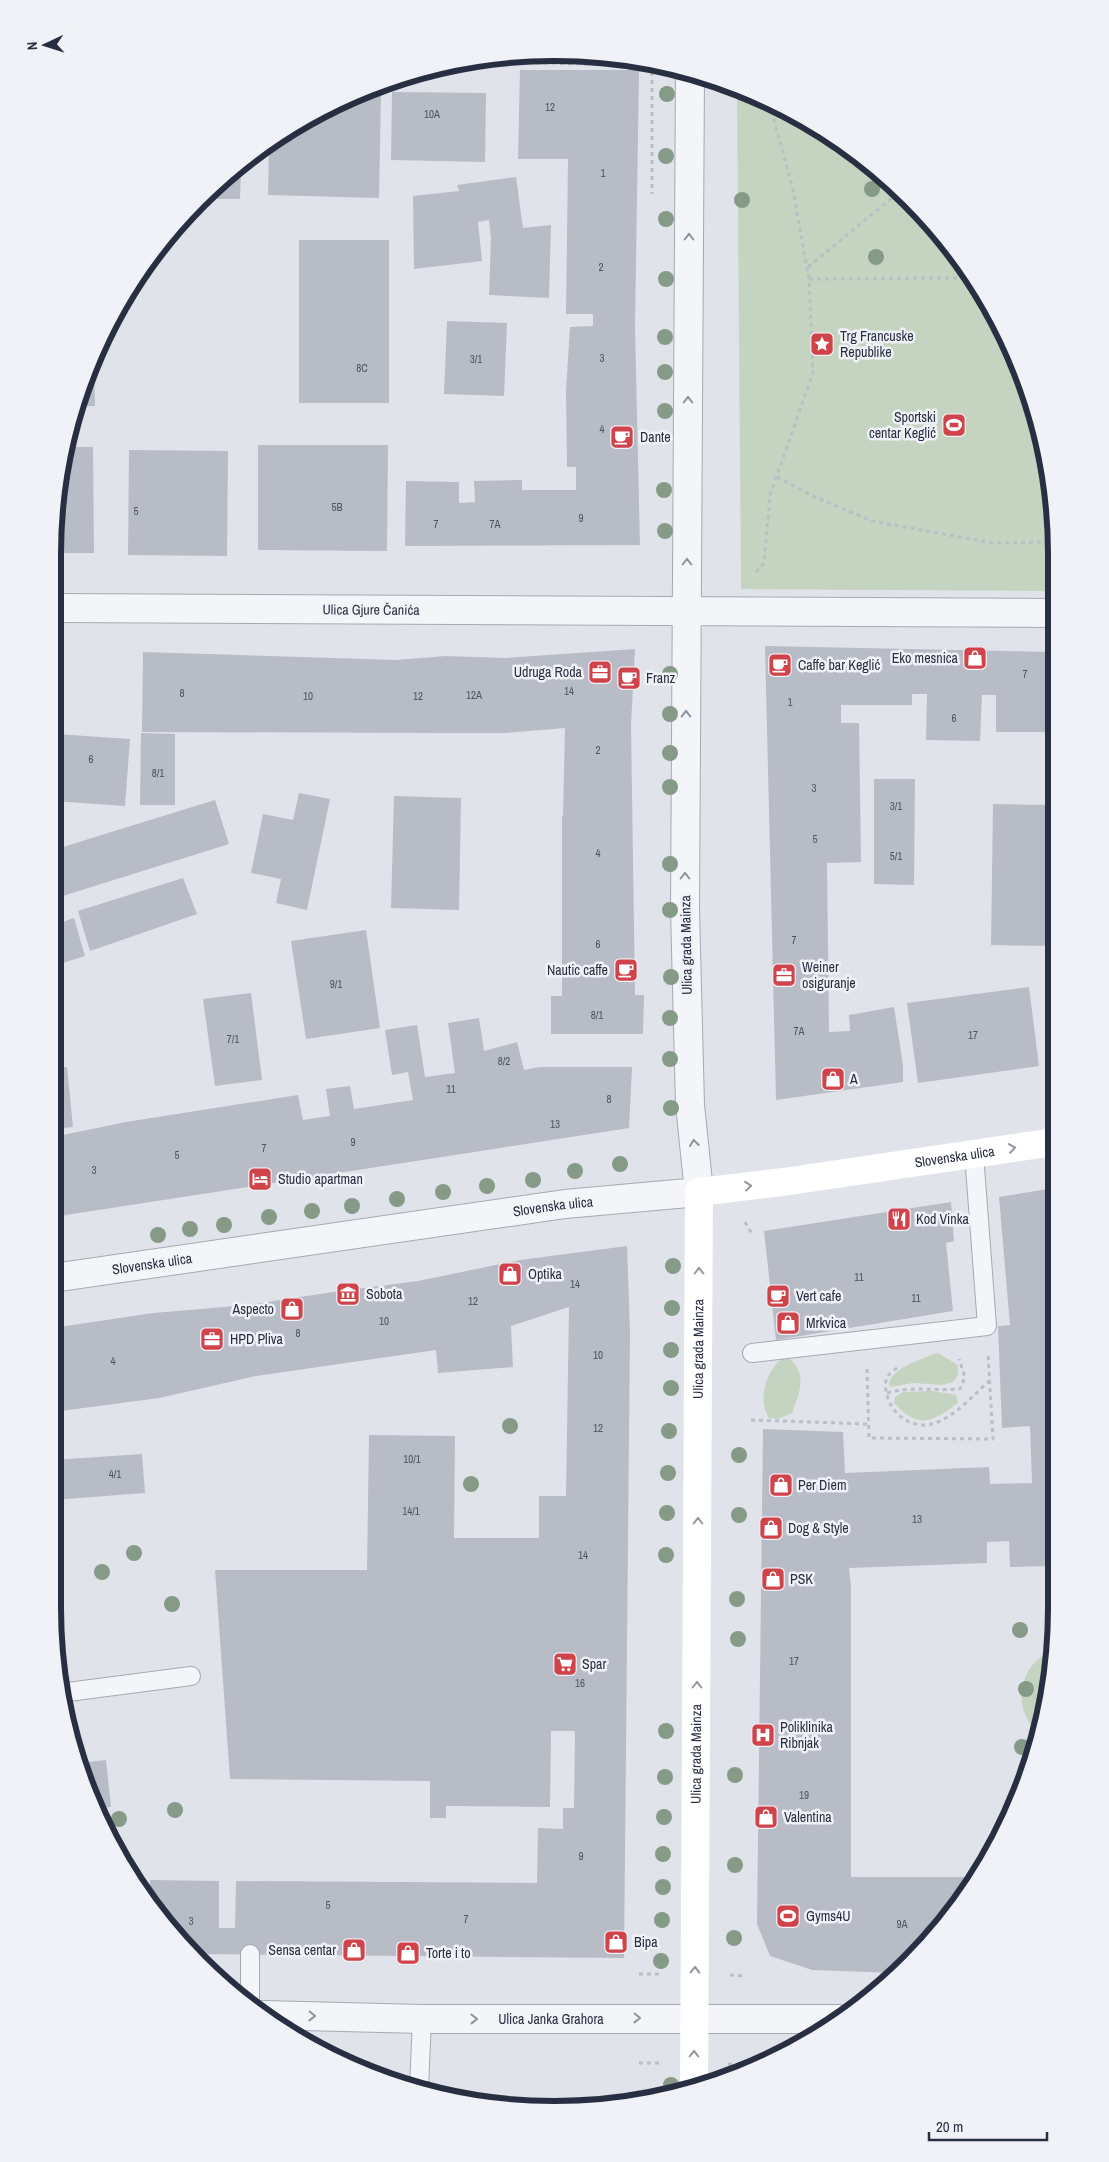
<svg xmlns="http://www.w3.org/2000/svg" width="1109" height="2162" font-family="'Archivo Narrow',sans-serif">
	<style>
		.green { fill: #c4d4c1 }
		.building { fill: #b8bcc7 }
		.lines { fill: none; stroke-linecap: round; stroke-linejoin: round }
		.lane-casing { stroke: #a6a9b4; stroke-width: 20 }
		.street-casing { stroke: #a6a9b4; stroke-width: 30 }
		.path { stroke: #babec5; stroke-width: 3; stroke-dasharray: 4 4; stroke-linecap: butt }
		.lane { stroke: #f3f5f8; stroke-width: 18 }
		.street { stroke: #f3f5f8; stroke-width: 28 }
		.secondary { stroke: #fff; stroke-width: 28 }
		.tree { fill: #859a87 }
		.oneway { stroke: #8e929d }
		.oneway2 { stroke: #9497a0 }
		.labels { text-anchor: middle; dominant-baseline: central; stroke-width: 5; stroke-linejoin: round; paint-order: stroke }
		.number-label { font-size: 11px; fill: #4d5263 }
		.poi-label { font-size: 14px; fill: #292f42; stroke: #f0f2f7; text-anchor: start }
		.street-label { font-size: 14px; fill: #292f42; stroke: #f0f2f7 }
		.rim { fill: none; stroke: #292f42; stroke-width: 6 }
	</style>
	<rect width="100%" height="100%" fill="#e1e3ea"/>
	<g class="green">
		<path d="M737,89L776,104L885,177L953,249L1018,362L1052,489V591L741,589Z"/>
		<path d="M938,1353L958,1365V1375L953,1382L942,1385L913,1383L890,1387C884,1371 925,1357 938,1353Z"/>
		<path d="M781,1359H790C808,1375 799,1394 792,1413L778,1419L769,1418C757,1400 766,1373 781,1359Z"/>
		<path d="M933,1391L956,1395L958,1403C932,1422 919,1430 894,1403L895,1397L903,1392Z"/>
		<path d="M1054,1651L1040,1733C1010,1713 1018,1661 1054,1651Z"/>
	</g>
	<g class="building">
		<path d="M520,70H639L635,326L640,545L405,546L406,481L459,482V503L475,502L474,481L522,480V490H576V467H567L566,391L570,327L593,326V314H566L568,159H518Z"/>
		<path d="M365,92H381L379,198L268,195L269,144L303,120Z"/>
		<path d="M392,92L486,93L485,162L391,160Z"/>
		<path d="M241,165L240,199H203L223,177Z"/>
		<path d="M516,177L523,228L551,225L549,298L489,295L491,238L489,220L478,222L482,261L414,269L413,196L459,191L457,185Z"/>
		<rect x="299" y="240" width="90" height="163"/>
		<path d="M447,321L507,323L504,396L444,394Z"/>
		<path d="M94,359L95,406H76Z"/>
		<path d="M258,445H388L387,551L258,550Z"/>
		<path d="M66,447H93L94,553H54V522Z"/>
		<path d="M129,450L228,451L227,556L128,555Z"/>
		<path d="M765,646L1053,652V732H996V695H982L980,741L926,740L927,694H912V705H841V723H859L861,862L827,863L829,1032L850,1031L849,1015L894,1007L903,1065V1082L776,1100Z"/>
		<path d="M635,649L631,724L635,995H644L643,1034H551V996H562V816L563,815L565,728L504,733H442L142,732L143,652L396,660L445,656L506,658Z"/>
		<path d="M141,733L175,734V805H140Z"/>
		<path d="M56,734L130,739L125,806L53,801Z"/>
		<path d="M874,779H915L914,885L874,884Z"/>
		<path d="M299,793L330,799L307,910L276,903L281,879L251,873L263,814L293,820Z"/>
		<path d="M394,796L461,798L459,910L391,908Z"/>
		<path d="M215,800L229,844L53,899V850Z"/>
		<path d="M993,804L1053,805V946L991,945Z"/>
		<path d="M183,878L197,914L90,951L78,911Z"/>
		<path d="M74,918L85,956L53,966V925Z"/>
		<path d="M366,930L380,1028L306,1039L291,941Z"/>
		<path d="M1029,987L1039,1066L918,1083L907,1003Z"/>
		<path d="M251,993L262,1080L215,1086L203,999Z"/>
		<path d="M479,1018L484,1051L517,1042L524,1070L539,1067H632L629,1128L53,1217V1137L126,1122L298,1095L303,1120L330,1116L326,1089L350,1086L354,1109L413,1100L408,1072L392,1075L385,1030L417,1025L425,1077L455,1073L448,1023Z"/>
		<path d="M67,1067L73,1127L53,1129V1068Z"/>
		<path d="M1054,1188L1055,1566L1010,1567L1009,1541L987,1542V1563L849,1568L851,1587V1877H977L972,1887L910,1962L898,1973L812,1970L770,1956L757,1924L763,1429L843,1432L845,1473L989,1467L990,1484L1032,1483L1030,1426L1002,1428L998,1326L1010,1325L999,1197Z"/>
		<path d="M951,1202L954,1241L946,1243L953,1311L776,1340L764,1231Z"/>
		<path d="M627,1246L630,1331L624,1958L194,1954L156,1913L150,1903V1880L219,1881V1928H235L236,1881L537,1883L538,1828L563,1829V1808H574L575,1731H551L550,1807L446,1806V1818H430V1781L230,1779L215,1570H367L369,1435L455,1436L454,1538H539V1496H566L569,1307L511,1326L513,1367L438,1373L436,1350L256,1376L159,1398L53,1412V1328L153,1313L248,1305L340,1291L418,1281L520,1260Z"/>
		<path d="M142,1454L145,1493L53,1500V1460Z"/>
		<path d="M59,1676L68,1692V1728L62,1705Z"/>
		<path d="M106,1760L111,1807L97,1808L78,1763Z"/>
		<path d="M467,2100H570V2107L522,2108Z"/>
	</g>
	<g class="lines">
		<g class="lane-casing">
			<g id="lane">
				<path d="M752,1353L987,1326L974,1154"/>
				<path d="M68,1692L191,1676"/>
				<path d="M250,2005V1954"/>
				<path d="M419,2088L422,2019"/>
			</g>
		</g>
		<g class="street-casing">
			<g id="street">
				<path id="s1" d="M53,608L1053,613"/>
				<path id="s2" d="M53,1278L565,1204L699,1192L690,1105L685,910L690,72"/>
				<path id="s3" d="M263,2015L422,2019H838"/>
			</g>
		</g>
		<g class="path">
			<path d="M472,61L653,66"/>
			<path d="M652,64V194"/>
			<path d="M808,267L899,192"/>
			<path d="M809,279L970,278"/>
			<path d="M777,477L813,496L872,521L992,543L1052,542"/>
			<path d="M756,572L764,563L770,495L813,373L809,279L793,190L769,101"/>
			<path d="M745,1222L752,1234"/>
			<path d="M897,1368C894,1370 890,1373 888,1376C885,1380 885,1386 886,1391C890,1415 914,1432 938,1422C957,1414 975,1394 990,1380"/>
			<path d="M867,1369L869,1438L993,1439L988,1354"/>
			<path d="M887,1393C913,1386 934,1391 960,1389L965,1377L959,1359"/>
			<path d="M751,1420L868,1424"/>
			<path d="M639,1974H661"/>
			<path d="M730,1975L746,1976"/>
			<path d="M639,2063H660"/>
			<path d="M728,2064L745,2065"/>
		</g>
		<use href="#lane" class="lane"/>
		<use href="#street" class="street"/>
		<path class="secondary" id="s4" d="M694,2089L699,1192L783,1182L1054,1142"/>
	</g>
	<g class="tree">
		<circle cx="667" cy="94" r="8"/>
		<circle cx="666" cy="156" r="8"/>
		<circle cx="872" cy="189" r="8"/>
		<circle cx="742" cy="200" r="8"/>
		<circle cx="666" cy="219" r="8"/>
		<circle cx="876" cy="257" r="8"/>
		<circle cx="666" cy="279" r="8"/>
		<circle cx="665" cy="337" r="8"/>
		<circle cx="665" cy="372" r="8"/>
		<circle cx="665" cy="411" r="8"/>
		<circle cx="664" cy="490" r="8"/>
		<circle cx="665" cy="531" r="8"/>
		<circle cx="670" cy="674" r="8"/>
		<circle cx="670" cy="714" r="8"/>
		<circle cx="670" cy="753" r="8"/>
		<circle cx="670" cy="787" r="8"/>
		<circle cx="670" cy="864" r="8"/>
		<circle cx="670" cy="910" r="8"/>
		<circle cx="671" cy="977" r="8"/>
		<circle cx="670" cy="1018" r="8"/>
		<circle cx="670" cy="1059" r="8"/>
		<circle cx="671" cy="1108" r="8"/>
		<circle cx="620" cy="1164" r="8"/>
		<circle cx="575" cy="1171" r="8"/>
		<circle cx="533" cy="1180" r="8"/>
		<circle cx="487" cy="1186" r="8"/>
		<circle cx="443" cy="1192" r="8"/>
		<circle cx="397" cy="1199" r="8"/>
		<circle cx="352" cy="1206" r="8"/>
		<circle cx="312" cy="1211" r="8"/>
		<circle cx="269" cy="1217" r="8"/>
		<circle cx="224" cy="1225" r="8"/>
		<circle cx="190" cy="1229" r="8"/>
		<circle cx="158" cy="1235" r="8"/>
		<circle cx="673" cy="1266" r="8"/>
		<circle cx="672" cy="1308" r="8"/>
		<circle cx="671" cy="1350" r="8"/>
		<circle cx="671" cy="1388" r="8"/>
		<circle cx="510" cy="1426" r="8"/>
		<circle cx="669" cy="1431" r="8"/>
		<circle cx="739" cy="1455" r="8"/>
		<circle cx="668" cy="1473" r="8"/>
		<circle cx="471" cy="1484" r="8"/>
		<circle cx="667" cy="1513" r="8"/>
		<circle cx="739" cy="1515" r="8"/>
		<circle cx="134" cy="1553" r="8"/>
		<circle cx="666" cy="1555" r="8"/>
		<circle cx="102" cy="1572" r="8"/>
		<circle cx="737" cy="1599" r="8"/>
		<circle cx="172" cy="1604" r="8"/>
		<circle cx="1020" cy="1630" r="8"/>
		<circle cx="738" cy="1639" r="8"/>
		<circle cx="1026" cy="1689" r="8"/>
		<circle cx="666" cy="1731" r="8"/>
		<circle cx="1022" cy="1747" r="8"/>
		<circle cx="735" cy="1775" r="8"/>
		<circle cx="665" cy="1777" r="8"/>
		<circle cx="175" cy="1810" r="8"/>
		<circle cx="664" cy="1817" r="8"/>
		<circle cx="119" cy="1819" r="8"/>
		<circle cx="663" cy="1854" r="8"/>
		<circle cx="735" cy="1865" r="8"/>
		<circle cx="663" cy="1887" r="8"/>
		<circle cx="662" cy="1920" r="8"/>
		<circle cx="734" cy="1938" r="8"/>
		<circle cx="661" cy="1961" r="8"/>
		<circle cx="671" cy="2085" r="8"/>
	</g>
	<defs><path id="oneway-chevron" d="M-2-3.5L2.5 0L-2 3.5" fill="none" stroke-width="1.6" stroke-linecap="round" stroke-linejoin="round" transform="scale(1.25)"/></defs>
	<g class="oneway">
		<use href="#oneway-chevron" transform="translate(689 237) rotate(-90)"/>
		<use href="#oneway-chevron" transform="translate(688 400) rotate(-90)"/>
		<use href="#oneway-chevron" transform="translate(687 562) rotate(-90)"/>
		<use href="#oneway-chevron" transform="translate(686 714) rotate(-90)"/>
		<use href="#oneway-chevron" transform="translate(685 876) rotate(-90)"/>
		<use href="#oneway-chevron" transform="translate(694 1143) rotate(-97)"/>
		<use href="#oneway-chevron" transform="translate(312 2016) rotate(1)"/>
		<use href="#oneway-chevron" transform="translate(637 2018) rotate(1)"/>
		<use href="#oneway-chevron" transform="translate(474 2019)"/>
	</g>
	<g class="oneway2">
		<use href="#oneway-chevron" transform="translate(1012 1148) rotate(-8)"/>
		<use href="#oneway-chevron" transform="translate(748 1186) rotate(-6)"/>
		<use href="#oneway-chevron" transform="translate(699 1271) rotate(-90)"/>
		<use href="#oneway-chevron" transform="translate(698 1521) rotate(-90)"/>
		<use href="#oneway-chevron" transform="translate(697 1685) rotate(-90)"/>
		<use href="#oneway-chevron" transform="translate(695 1970) rotate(-89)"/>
		<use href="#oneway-chevron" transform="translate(694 2054) rotate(-90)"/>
	</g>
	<defs>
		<g id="sight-square" transform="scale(1.25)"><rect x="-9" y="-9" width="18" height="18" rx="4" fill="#d1434a" stroke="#f0f2f7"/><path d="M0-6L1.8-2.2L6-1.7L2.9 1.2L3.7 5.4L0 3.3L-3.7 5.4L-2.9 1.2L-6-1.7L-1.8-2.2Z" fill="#fff"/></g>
		<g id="stadium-square" transform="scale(1.25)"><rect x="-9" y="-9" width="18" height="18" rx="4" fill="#d1434a" stroke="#f0f2f7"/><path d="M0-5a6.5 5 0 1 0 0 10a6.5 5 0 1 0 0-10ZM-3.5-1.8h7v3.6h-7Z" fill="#fff"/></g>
		<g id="cafe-square" transform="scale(1.25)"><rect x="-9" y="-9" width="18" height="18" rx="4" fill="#d1434a" stroke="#f0f2f7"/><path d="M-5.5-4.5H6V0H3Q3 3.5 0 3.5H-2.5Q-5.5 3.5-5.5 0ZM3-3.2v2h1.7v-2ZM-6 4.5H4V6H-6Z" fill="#fff"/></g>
		<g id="shop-square" transform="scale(1.25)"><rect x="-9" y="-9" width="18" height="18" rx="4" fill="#d1434a" stroke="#f0f2f7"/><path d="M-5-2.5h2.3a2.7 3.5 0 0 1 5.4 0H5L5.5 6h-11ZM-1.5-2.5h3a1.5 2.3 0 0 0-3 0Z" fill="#fff"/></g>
		<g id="office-square" transform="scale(1.25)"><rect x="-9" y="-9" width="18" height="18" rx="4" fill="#d1434a" stroke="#f0f2f7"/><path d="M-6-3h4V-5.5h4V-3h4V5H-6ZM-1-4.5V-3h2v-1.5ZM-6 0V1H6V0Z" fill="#fff"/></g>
		<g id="hotel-square" transform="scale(1.25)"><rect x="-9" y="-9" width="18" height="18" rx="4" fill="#d1434a" stroke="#f0f2f7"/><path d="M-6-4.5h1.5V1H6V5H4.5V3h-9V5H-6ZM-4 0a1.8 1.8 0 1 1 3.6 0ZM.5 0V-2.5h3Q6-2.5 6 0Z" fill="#fff"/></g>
		<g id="restaurant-square" transform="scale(1.25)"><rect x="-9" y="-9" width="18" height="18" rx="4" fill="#d1434a" stroke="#f0f2f7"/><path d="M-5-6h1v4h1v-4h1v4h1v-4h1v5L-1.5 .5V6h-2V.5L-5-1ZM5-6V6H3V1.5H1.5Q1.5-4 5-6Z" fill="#fff"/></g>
		<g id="museum-square" transform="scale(1.25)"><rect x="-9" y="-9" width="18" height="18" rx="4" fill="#d1434a" stroke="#f0f2f7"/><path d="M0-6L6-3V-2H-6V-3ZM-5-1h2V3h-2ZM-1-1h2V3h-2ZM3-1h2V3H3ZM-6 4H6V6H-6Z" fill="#fff"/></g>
		<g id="supermarket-square" transform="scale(1.25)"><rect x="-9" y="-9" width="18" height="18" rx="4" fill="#d1434a" stroke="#f0f2f7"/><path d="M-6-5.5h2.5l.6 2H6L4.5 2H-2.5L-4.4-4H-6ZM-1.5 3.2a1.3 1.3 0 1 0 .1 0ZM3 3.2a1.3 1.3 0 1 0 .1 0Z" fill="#fff"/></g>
		<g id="hospital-square" transform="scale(1.25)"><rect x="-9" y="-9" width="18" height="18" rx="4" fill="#d1434a" stroke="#f0f2f7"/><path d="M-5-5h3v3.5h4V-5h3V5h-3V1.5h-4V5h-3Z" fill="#fff"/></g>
	</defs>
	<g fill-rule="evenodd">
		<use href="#sight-square" x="822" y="344"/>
		<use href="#stadium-square" x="954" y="425"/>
		<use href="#cafe-square" x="622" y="437"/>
		<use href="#shop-square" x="975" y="658"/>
		<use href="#cafe-square" x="780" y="665"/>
		<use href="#office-square" x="600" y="672"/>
		<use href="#cafe-square" x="629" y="678"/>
		<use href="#cafe-square" x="626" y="970"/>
		<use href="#office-square" x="784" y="975"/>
		<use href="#shop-square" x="833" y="1079"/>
		<use href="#hotel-square" x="260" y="1179"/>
		<use href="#restaurant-square" x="899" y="1219"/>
		<use href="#shop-square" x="510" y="1274"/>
		<use href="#museum-square" x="348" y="1294"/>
		<use href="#cafe-square" x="778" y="1296"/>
		<use href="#shop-square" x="292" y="1309"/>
		<use href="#shop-square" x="788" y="1323"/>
		<use href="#office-square" x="212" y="1339"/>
		<use href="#shop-square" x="781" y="1485"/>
		<use href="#shop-square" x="771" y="1528"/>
		<use href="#shop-square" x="773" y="1579"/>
		<use href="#supermarket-square" x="565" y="1664"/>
		<use href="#hospital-square" x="763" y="1735"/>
		<use href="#shop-square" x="766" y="1817"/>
		<use href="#stadium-square" x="788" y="1916"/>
		<use href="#shop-square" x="616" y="1942"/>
		<use href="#shop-square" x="354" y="1950"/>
		<use href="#shop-square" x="408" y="1953"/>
	</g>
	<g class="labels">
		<g class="number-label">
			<text x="550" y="107">12</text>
			<text x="432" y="114">10A</text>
			<text x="603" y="173">1</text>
			<text x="601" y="267">2</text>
			<text x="602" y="358">3</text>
			<text x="476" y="359">3/1</text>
			<text x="362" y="368">8C</text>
			<text x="602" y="429">4</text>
			<text x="337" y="507">5B</text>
			<text x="136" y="511">5</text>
			<text x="581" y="518">9</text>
			<text x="436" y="524">7</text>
			<text x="495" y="524">7A</text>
			<text x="1025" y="674">7</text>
			<text x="569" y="691">14</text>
			<text x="182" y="693">8</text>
			<text x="474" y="695">12A</text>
			<text x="308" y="696">10</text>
			<text x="418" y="696">12</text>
			<text x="790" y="702">1</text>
			<text x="954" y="718">6</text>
			<text x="598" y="750">2</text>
			<text x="91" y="759">6</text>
			<text x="158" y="773">8/1</text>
			<text x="814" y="788">3</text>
			<text x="896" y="806">3/1</text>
			<text x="815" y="839">5</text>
			<text x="598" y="853">4</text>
			<text x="896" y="856">5/1</text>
			<text x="794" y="940">7</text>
			<text x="598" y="944">6</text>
			<text x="336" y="984">9/1</text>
			<text x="597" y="1015">8/1</text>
			<text x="799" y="1031">7A</text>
			<text x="973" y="1035">17</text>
			<text x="233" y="1039">7/1</text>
			<text x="504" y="1061">8/2</text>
			<text x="451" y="1089">11</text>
			<text x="609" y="1099">8</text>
			<text x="555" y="1124">13</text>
			<text x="353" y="1142">9</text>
			<text x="264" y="1148">7</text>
			<text x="177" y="1155">5</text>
			<text x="94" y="1170">3</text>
			<text x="859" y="1277">11</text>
			<text x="575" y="1284">14</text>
			<text x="916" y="1298">11</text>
			<text x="473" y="1301">12</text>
			<text x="384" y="1321">10</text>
			<text x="298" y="1333">8</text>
			<text x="598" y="1355">10</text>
			<text x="113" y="1361">4</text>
			<text x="598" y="1428">12</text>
			<text x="412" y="1459">10/1</text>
			<text x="115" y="1474">4/1</text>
			<text x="411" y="1511">14/1</text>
			<text x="917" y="1519">13</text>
			<text x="583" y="1555">14</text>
			<text x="794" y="1661">17</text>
			<text x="580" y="1683">16</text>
			<text x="804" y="1795">19</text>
			<text x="581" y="1856">9</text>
			<text x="328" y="1905">5</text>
			<text x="466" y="1919">7</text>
			<text x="191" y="1921">3</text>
			<text x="902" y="1924">9A</text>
		</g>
		<g class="poi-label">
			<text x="840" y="336">Trg Francuske<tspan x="840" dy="16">Republike</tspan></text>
			<text x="936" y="417" text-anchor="end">Sportski<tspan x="936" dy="16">centar Keglić</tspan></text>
			<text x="640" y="437">Dante</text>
			<text x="958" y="658" text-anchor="end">Eko mesnica</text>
			<text x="798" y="665">Caffe bar Keglić</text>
			<text x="582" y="672" text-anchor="end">Udruga Roda</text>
			<text x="646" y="678">Franz</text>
			<text x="802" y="967">Weiner<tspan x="802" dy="16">osiguranje</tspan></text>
			<text x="608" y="970" text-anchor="end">Nautic caffe</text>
			<text x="850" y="1079">A</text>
			<text x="278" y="1179">Studio apartman</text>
			<text x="916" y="1219">Kod Vinka</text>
			<text x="528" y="1274">Optika</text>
			<text x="366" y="1294">Sobota</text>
			<text x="796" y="1296">Vert cafe</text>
			<text x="274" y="1309" text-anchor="end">Aspecto</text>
			<text x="806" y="1323">Mrkvica</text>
			<text x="230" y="1339">HPD Pliva</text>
			<text x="798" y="1485">Per Diem</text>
			<text x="788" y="1528">Dog &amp; Style</text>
			<text x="790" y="1579">PSK</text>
			<text x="582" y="1664">Spar</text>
			<text x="780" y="1727">Poliklinika<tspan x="780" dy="16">Ribnjak</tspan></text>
			<text x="784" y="1817">Valentina</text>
			<text x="806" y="1916">Gyms4U</text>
			<text x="634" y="1942">Bipa</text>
			<text x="336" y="1950" text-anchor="end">Sensa centar</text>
			<text x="426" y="1953">Torte i to</text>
		</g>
		<g class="street-label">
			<text stroke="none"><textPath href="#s1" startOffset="318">Ulica Gjure Čanića</textPath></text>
			<text transform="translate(686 945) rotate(-91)">Ulica grada Mainza</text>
			<text stroke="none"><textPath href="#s4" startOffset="1155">Slovenska ulica</textPath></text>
			<text stroke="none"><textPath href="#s2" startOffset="505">Slovenska ulica</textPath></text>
			<text stroke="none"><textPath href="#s2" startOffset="100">Slovenska ulica</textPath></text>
			<text stroke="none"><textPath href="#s4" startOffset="740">Ulica grada Mainza</textPath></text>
			<text stroke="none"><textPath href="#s4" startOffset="335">Ulica grada Mainza</textPath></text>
			<text stroke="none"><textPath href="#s3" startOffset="288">Ulica Janka Grahora</textPath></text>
		</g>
	</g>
	<path d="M0 0H1109V2162H0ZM554 61H555A493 493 0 0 1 1048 554V1608A493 493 0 0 1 555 2101H554A493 493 0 0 1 61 1608V554A493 493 0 0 1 554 61Z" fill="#f0f2f7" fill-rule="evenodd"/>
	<path class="rim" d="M554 61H555A493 493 0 0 1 1048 554V1608A493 493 0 0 1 555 2101H554A493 493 0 0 1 61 1608V554A493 493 0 0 1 554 61Z"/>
	<g transform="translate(45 45) rotate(266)" stroke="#f0f2f7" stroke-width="4" paint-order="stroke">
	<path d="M0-4L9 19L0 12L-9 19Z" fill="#292f42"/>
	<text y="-8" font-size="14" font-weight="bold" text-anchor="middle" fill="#292f42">N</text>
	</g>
	<path d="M929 2132v8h118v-8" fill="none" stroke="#292f42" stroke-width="2.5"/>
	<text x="936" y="2132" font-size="15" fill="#292f42" stroke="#f0f2f7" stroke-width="4" paint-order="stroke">20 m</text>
</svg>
